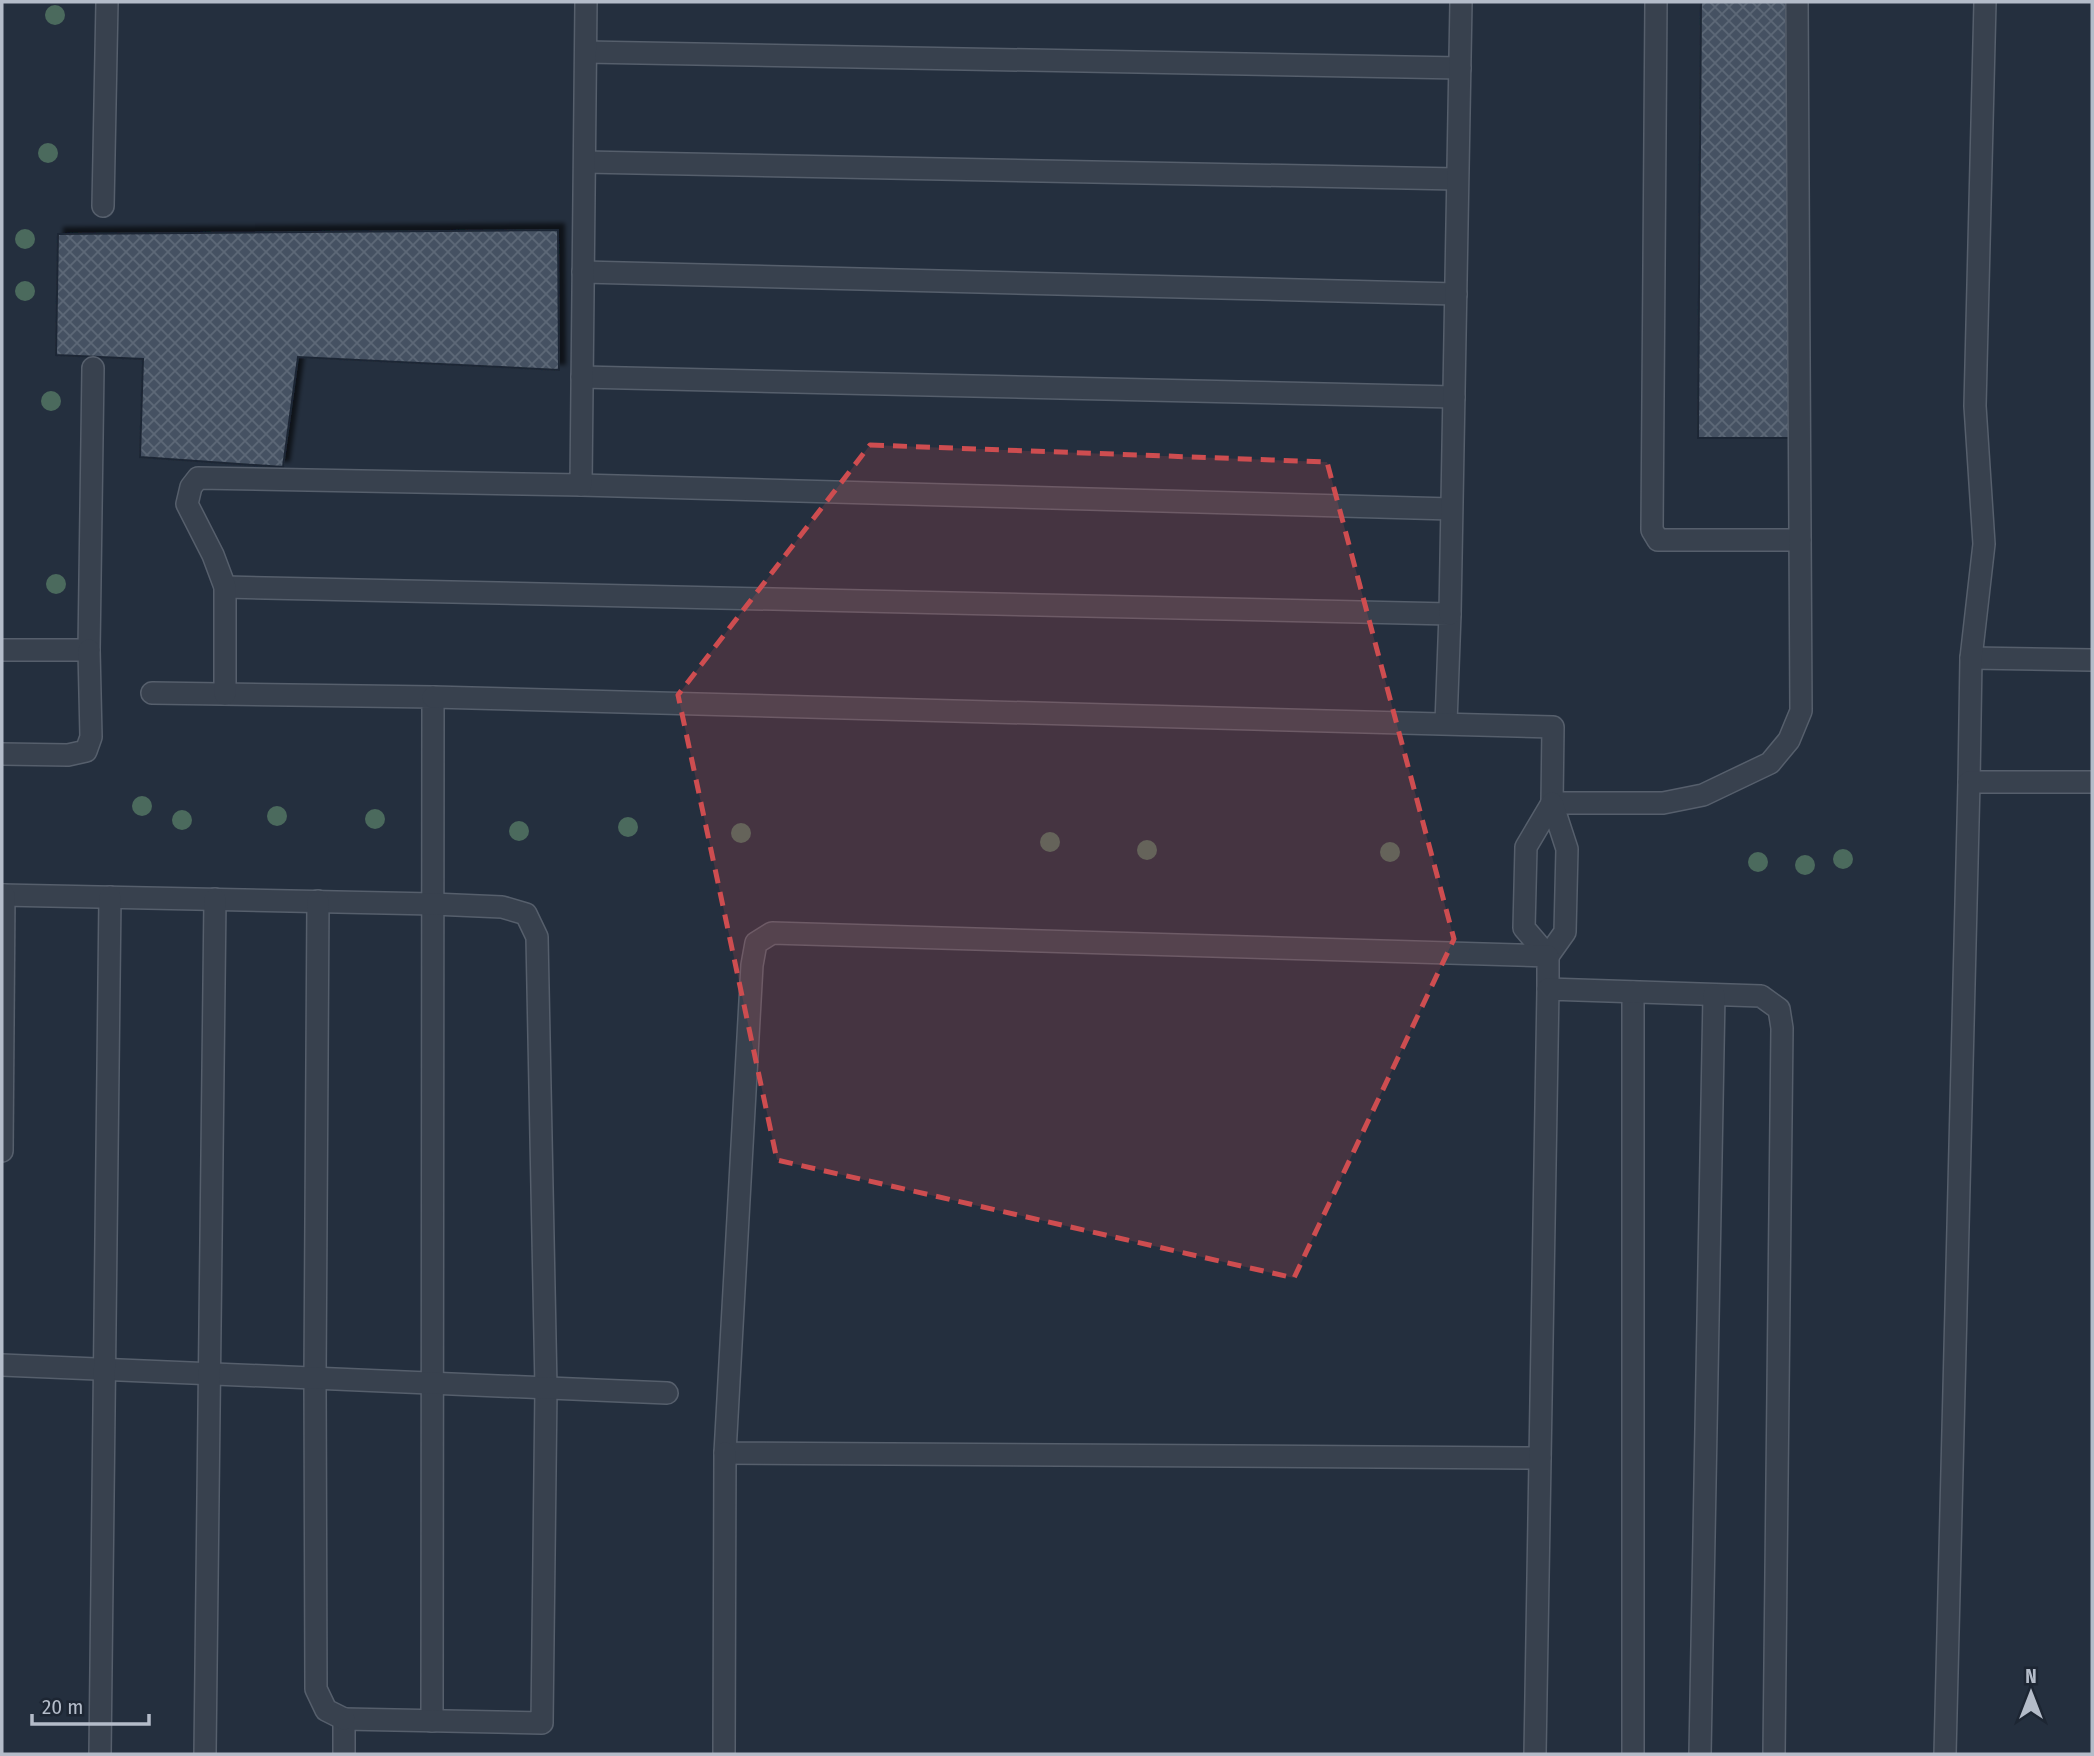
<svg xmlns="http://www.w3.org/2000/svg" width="2094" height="1756" font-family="'Fira Sans Condensed',sans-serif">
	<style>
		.building { fill: url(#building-cross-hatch); stroke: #1f2835; stroke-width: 2; filter: url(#shadow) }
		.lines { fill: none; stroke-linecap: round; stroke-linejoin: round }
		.service-casing { stroke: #565f6c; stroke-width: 24 }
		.service { stroke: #38414e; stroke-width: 21 }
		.tree { fill: #4b6a5d }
		.marked { fill: #ce4d50; fill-opacity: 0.2; stroke: #ce4d50; stroke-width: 5; stroke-dasharray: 14 9; stroke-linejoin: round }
	</style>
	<defs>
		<pattern id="building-cross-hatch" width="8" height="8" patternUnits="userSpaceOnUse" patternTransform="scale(1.75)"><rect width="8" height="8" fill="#455162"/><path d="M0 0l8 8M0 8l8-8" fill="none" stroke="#5d6877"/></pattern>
		<filter id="shadow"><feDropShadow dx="6" dy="-6" stdDeviation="2" flood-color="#0009"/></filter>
	</defs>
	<rect width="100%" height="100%" fill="#242f3e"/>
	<g class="building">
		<path d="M1701,2H1786L1792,438H1698Z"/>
		<path d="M558,230L559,370L298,357L283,467L140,457L143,359L56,355L58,234Z"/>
	</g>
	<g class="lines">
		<g class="service-casing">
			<g id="service">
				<path d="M1656,2L1652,530L1658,540H1800"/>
				<path d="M586,52L1460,68"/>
				<path d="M585,162L1457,179"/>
				<path d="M103,206L107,2"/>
				<path d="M583,272L1456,294"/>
				<path d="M582,377L1454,397"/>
				<path d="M581,485L1451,509"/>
				<path d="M225,587L1450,614L1446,723"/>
				<path d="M1450,614L1461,2"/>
				<path d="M2,650H89L93,368"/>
				<path d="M1971,658L2092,660"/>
				<path d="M152,693L433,697L432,1721"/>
				<path d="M225,694V587L213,555L187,504L191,487L198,478L581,485L586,2"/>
				<path d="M433,697L1553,727L1552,803H1663L1703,795L1770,763L1789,740L1801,711L1797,2"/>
				<path d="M2,754L68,755L86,751L91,737L89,650"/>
				<path d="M1969,782L1971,658L1984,544L1975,406L1985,2"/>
				<path d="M1552,803L1567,849L1565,932L1548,956L1524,928L1526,847Z"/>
				<path d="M2,895L433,904L502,907L526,914L537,937L546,1388L542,1723L344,1719V1754"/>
				<path d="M318,901L315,1378L316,1689L326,1710L344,1719"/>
				<path d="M1633,992V1754"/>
				<path d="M2,1151L4,895"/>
				<path d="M2,1365L667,1393"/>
				<path d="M1540,1458L725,1453L752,965L756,943L772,933L1548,956V989"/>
				<path d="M100,1754L110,897"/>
				<path d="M205,1754L215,899"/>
				<path d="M724,1754L725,1453"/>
				<path d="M1535,1754L1548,989L1761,996L1779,1009L1782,1028L1774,1754"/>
				<path d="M1700,1754L1714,995"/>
				<path d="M1945,1754L1969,782H2092"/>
			</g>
		</g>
		<use href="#service" class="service"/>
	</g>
	<g class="tree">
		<circle cx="55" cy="15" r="10"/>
		<circle cx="48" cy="153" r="10"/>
		<circle cx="25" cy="239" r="10"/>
		<circle cx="25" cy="291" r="10"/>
		<circle cx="51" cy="401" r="10"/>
		<circle cx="56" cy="584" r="10"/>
		<circle cx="142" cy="806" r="10"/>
		<circle cx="277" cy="816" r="10"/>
		<circle cx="375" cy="819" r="10"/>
		<circle cx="182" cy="820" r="10"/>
		<circle cx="628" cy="827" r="10"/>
		<circle cx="519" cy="831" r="10"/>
		<circle cx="741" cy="833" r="10"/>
		<circle cx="1050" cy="842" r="10"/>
		<circle cx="1147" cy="850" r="10"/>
		<circle cx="1390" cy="852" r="10"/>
		<circle cx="1843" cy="859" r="10"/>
		<circle cx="1758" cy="862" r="10"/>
		<circle cx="1805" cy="865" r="10"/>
	</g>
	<path class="marked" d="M870,445L1327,462L1454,939L1294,1278L777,1160L678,695Z"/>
	<rect width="2094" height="1756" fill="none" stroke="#b4bcc9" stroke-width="7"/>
	<g transform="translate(2031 1693)" stroke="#1d2633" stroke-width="5" paint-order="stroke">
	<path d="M0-5L12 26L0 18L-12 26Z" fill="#b4bcc9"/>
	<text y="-10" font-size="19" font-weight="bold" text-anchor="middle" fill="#b4bcc9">N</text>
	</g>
	<path d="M32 1714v10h117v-10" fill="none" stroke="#b4bcc9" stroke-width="3.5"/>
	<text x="42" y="1714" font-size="21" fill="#b4bcc9" stroke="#1d2633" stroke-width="5" paint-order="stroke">20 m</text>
</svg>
